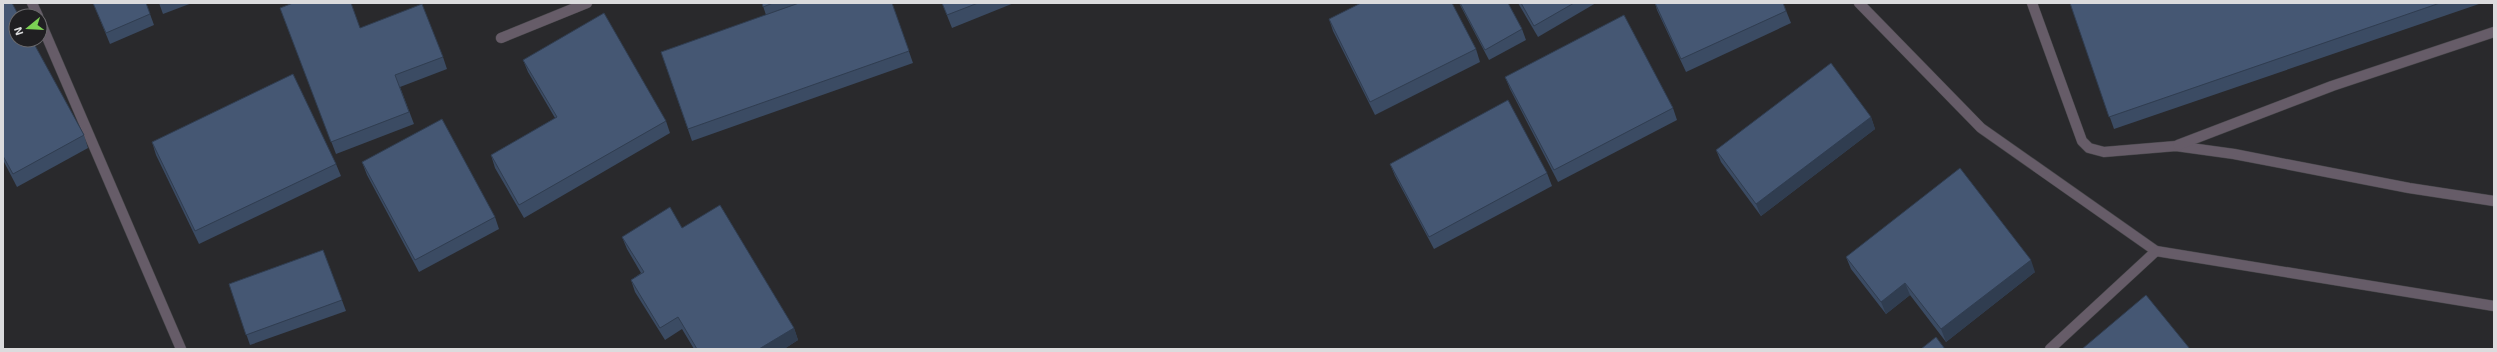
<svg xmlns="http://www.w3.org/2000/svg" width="2497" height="352" font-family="'Exo 2',sans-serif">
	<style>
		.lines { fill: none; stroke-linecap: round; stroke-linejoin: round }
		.minor-casing { stroke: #454548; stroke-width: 11 }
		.minor { stroke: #665c68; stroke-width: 10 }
		.wall { fill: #3b4b63 }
		.shaded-wall { fill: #303d50 }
		.building { fill: #455773; stroke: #303d50 }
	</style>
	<rect width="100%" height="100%" fill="#29292c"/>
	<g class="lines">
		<g class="minor-casing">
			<g id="minor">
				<path d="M32,3L38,16"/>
				<path d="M1859,3L1981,128L2156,251L2494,306"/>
				<path d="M2032,3L2082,141L2089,148L2104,152L2176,146L2234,154L2409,188L2494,201"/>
				<path d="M40,21L181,349"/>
				<path d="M501,38L587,3"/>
				<path d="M2178,145L2332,86L2494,32"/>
				<path d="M2050,349L2156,251"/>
			</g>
		</g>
		<use href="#minor" class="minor"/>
	</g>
	<g class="wall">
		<path d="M3,3L84,135L88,148L17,187L3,160Z"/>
		<path d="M93,3H146L154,25L110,44Z"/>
		<path d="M159,3H192L163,14Z"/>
		<path d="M762,3H892L913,63L692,141L661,52L766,15Z"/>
		<path d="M942,3H1014L952,28Z"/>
		<path d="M1459,3H1508L1522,29L1526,40L1489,60Z"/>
		<path d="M1518,3H1596L1538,37Z"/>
		<path d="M1655,3H1783L1791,23L1686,72L1657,10Z"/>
		<path d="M2070,3H2482L2114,129Z"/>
		<path d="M280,8L360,28L443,57L447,69L400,87L414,124L336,154Z"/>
		<path d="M1329,19L1476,49L1480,62L1375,115L1333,31Z"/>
		<path d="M523,60L666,121L670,133L524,218L495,168L491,155L555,118L528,72Z"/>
		<path d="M1505,77L1673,108L1677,120L1558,182L1510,89Z"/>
		<path d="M1871,117L1875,129L1761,216L1721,162L1716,150Z"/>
		<path d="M152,142L336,164L341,176L199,244L156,155Z"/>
		<path d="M362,162L495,217L499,229L419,272L367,175Z"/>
		<path d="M1390,164L1547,173L1552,186L1434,249L1395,176Z"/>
		<path d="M682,228L794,328L798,340L784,349H694L682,329L665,340L635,292L631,280L641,273L627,249L622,237Z"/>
		<path d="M323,250L346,311L250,345L229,284Z"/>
		<path d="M1846,257L2035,272L1946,342L1910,295L1886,314L1851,269Z"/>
	</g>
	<g class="shaded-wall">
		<path d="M1871,117L1875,129L1761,216L1756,204Z"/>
		<path d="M2031,260L2035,272L1946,342L1941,329Z"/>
		<path d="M1905,283L1910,295L1886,314L1881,302Z"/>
		<path d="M794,328L798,340L784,349H759Z"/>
	</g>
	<g class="building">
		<path d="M3,3H12L19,16H16V40H32L84,135L13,174L3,156Z"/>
		<path d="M93,3H146L150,14L106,33Z"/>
		<path d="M293,3H351L360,28L422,4L443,57L395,75L409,112L331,142L280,8Z"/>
		<path d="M762,3H773L763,7Z"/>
		<path d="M799,3H892L909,51L688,129L661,52Z"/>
		<path d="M942,3H978L947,15Z"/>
		<path d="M1361,3H1452L1476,49L1370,102L1329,19Z"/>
		<path d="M1460,3H1508L1522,29L1485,50Z"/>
		<path d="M1521,3H1574L1534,26Z"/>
		<path d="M1655,3H1783L1786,11L1681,59Z"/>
		<path d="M2070,3H2440L2109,117Z"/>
		<path d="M604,13L666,121L519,205L491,155L557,117L523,60Z"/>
		<path d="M1624,15L1673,108L1554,170L1505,77Z"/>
		<path d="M1831,63L1871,117L1756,204L1716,150Z"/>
		<path d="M293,74L336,164L195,231L152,142Z"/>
		<path d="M1508,100L1547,173L1429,237L1390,164Z"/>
		<path d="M442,119L495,217L415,260L362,162Z"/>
		<path d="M1960,168L2031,260L1941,329L1905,283L1881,302L1846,257Z"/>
		<path d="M720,205L794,328L759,349H697L678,317L660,328L631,280L644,272L622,237L670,207L682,228Z"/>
		<path d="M323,250L342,300L246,335L229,284Z"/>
		<path d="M2146,295L2190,349H2082Z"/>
		<path d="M1936,337L1945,349H1921Z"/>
	</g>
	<rect width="2497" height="352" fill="none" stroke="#dbdbdd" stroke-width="8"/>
	<g transform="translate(28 28) rotate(252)"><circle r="19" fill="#201f22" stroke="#6b6a6d"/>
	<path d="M0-3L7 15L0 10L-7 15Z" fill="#7cd154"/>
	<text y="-6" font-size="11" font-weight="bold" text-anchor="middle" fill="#dbdbdd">N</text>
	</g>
</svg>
